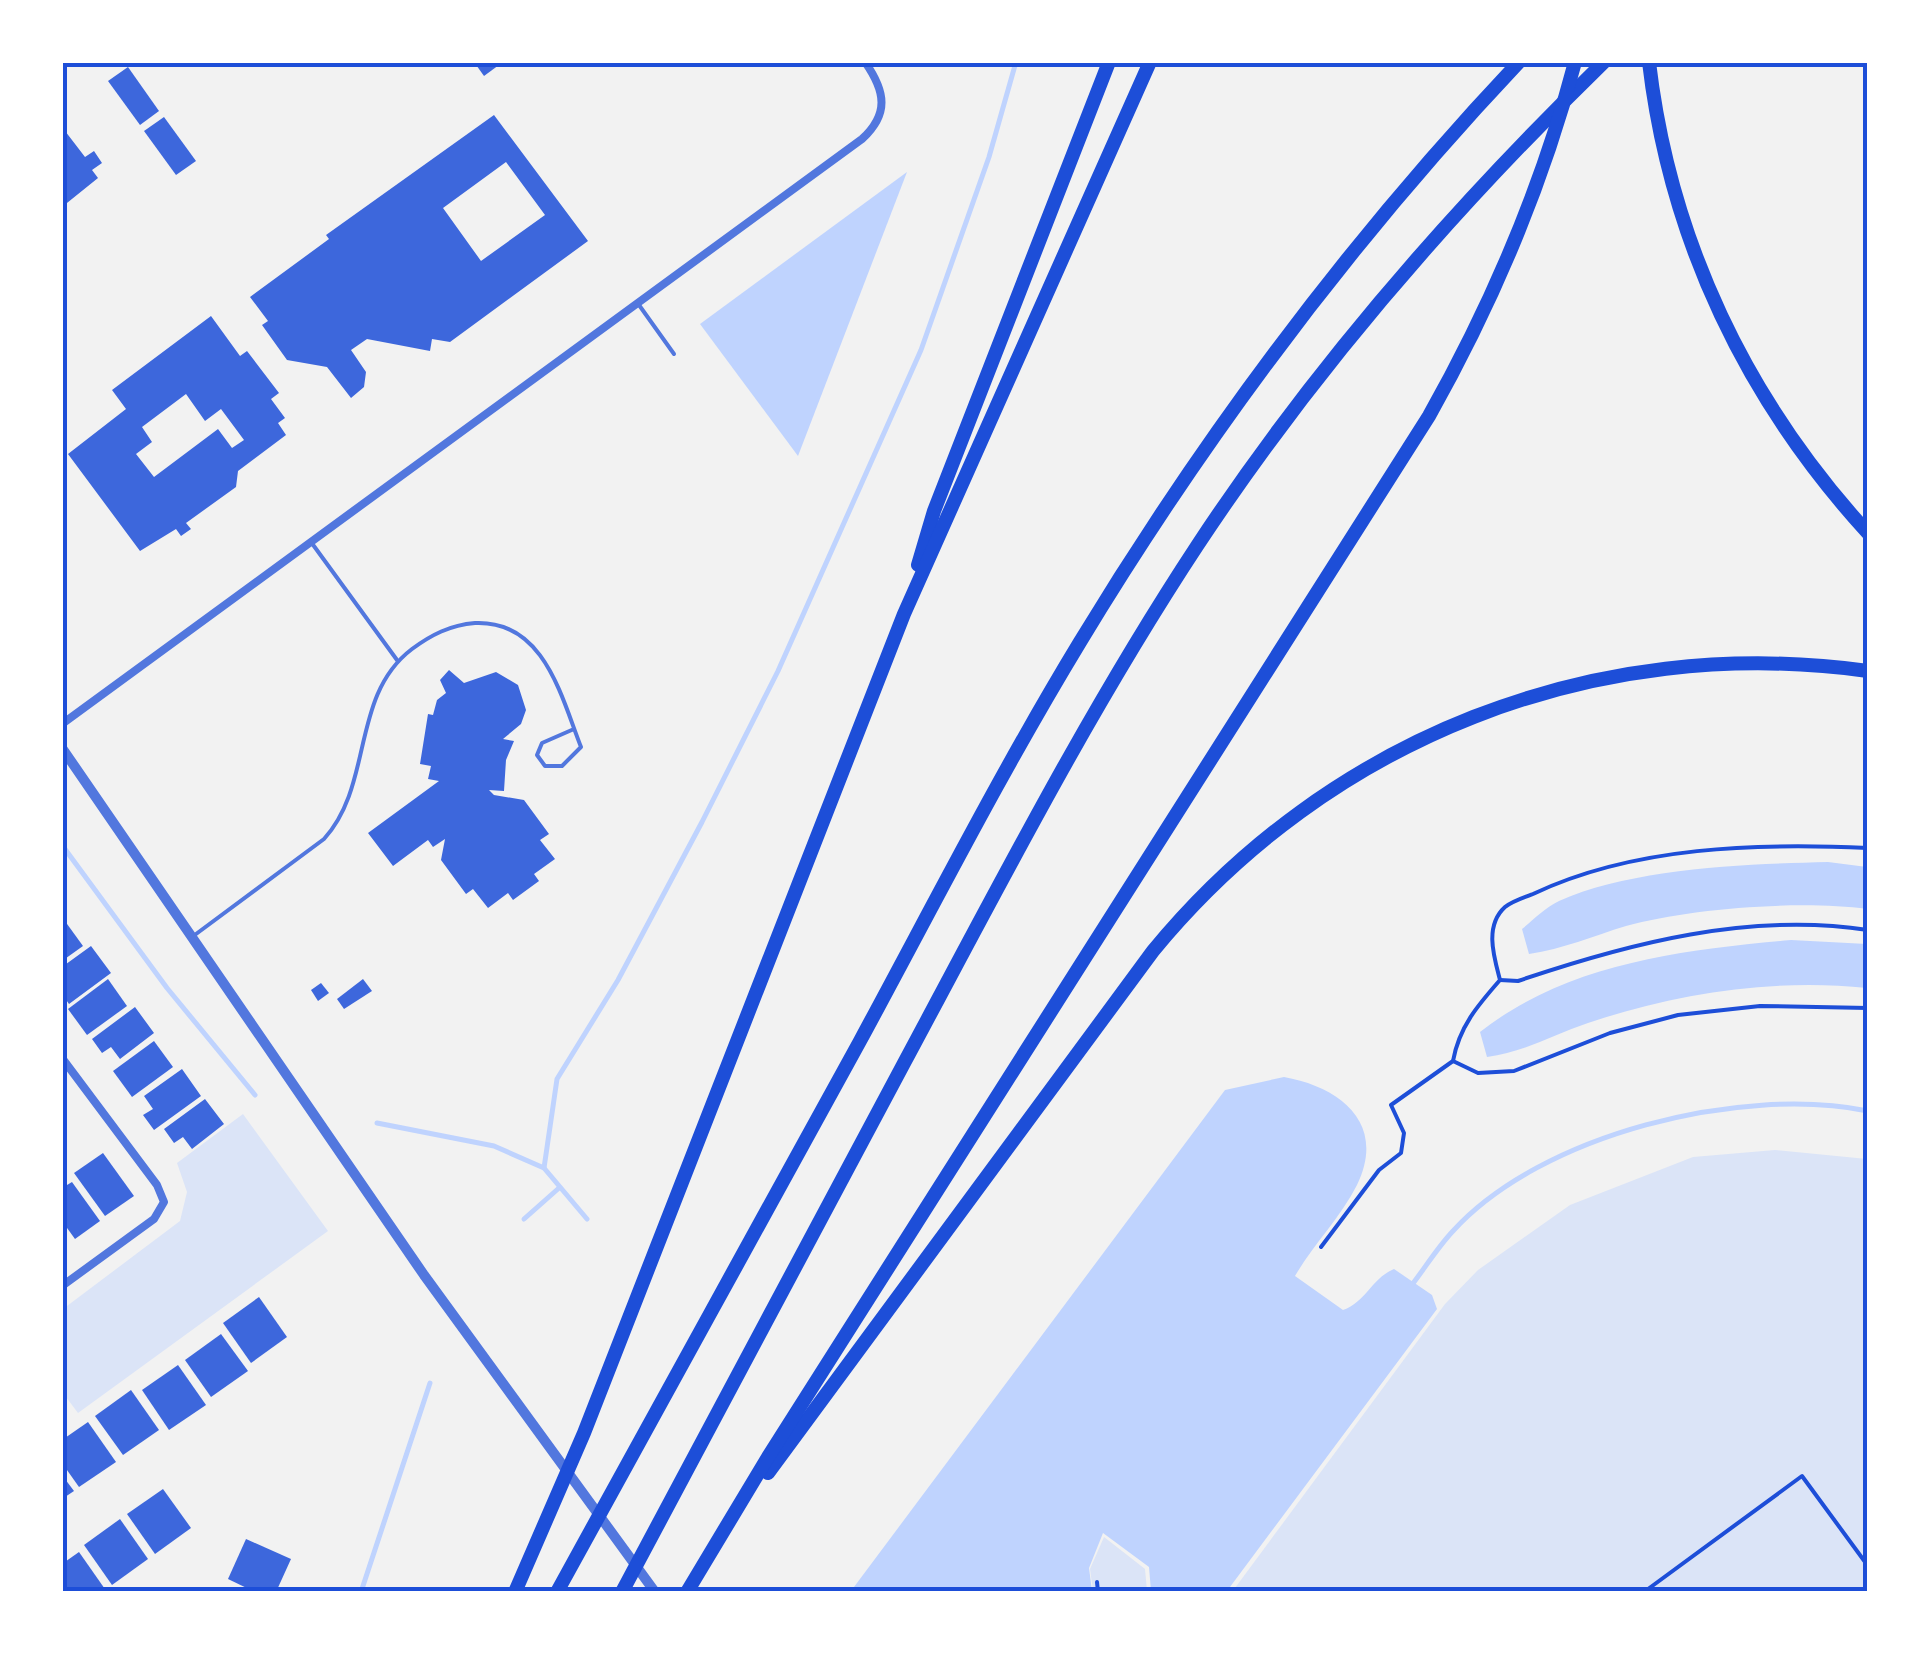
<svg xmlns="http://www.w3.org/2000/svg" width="1930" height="1654" font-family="Rubik,sans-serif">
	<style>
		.green { fill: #dbe4f7 }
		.water { fill: #bfd3fe }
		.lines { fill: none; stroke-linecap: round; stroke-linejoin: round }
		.stream { stroke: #bfd3fe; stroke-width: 5 }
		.building { fill: #3d67dc; fill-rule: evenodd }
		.path { stroke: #1d4ed8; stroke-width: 4 }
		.service { stroke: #5277de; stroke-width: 4 }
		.minor { stroke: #5277de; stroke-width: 8 }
		.tertiary { stroke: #5277de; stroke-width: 10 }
		.motorway { stroke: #1d4ed8; stroke-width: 14 }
		.neatline { fill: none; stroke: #1d4ed8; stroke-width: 4 }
	</style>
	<rect width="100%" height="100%" fill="#f2f2f2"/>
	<g class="green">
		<path d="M243,1114L328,1231L78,1413L63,1393V1309L180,1221L187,1192L177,1163Z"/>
		<path d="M1775,1150L1867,1159V1591L1232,1592L1445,1304L1478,1270L1570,1205L1693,1157Z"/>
		<path d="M1104,1537L1145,1569L1147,1591H1093L1090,1569Z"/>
	</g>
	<g class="water">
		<path d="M907,172L798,456L700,324Z"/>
		<path d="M1828,862L1867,867V909C1802,900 1690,908 1626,926C1593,936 1563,949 1529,954L1522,929C1533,920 1546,907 1559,901C1632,868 1748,864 1828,862Z"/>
		<path d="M1791,940L1867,944V988C1776,978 1676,993 1588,1023C1553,1035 1524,1052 1487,1057L1480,1032C1568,963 1682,950 1791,940Z"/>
		<path d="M1284,1077C1340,1087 1387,1123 1357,1185C1341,1217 1313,1245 1295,1276L1343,1310C1366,1302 1372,1278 1394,1269L1432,1295L1437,1309L1227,1591H1151L1149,1567L1103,1533L1089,1568L1092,1591H851L1225,1090Z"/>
	</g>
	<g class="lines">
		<g class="stream">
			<path d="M62,845L167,988L255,1095"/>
			<path d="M377,1123L494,1146L544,1168"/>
			<path d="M524,1219L559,1188"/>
			<path d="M587,1219L544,1168L557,1079L618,980L702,822L778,671L921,350L989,157L1016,62"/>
			<path d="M1411,1286C1425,1268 1437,1248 1453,1231C1541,1134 1741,1085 1868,1111"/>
			<path d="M361,1592L430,1383"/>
		</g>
	</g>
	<g class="building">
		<path d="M474,62H503L484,76Z"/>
		<path d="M128,67L159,111L140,125L108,81Z"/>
		<path d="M494,115L588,241L450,342L432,339L430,351L367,339L351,350L366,372L364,387L351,398L327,367L287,360L262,325L268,321L250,297L329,239L326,235ZM506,162L545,215L481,261L443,208Z"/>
		<path d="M164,117L196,161L176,175L144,131Z"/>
		<path d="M62,127L85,157L94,151L102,163L92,170L98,178L62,207Z"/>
		<path d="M211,316L240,356L247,351L279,393L271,399L285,418L278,423L286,435L238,471L236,487L186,523L191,529L181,536L176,529L140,551L68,454L126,409L112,390ZM186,394L205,421L221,409L244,440L232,448L218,429L154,477L136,454L152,442L142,427Z"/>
		<path d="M449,670L464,683L496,672L518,685L526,710L521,724L503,739L514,741L506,760L504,791L489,790L494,795L524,800L549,834L540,840L555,859L534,874L539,881L513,900L508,893L488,908L473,889L466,894L441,860L445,839L433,847L428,840L393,866L368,833L439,781L428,779L431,766L420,764L428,714L433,715L437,700L446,693L440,680Z"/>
		<path d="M62,917L83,946L62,961Z"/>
		<path d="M91,946L111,973L69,1004L62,994L67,983L62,967Z"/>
		<path d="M108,979L127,1006L87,1035L68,1009Z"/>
		<path d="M363,979L372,991L344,1009L337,999Z"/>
		<path d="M321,983L329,993L318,1001L311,990Z"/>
		<path d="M135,1007L154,1033L120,1059L111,1047L102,1053L92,1039Z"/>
		<path d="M154,1041L173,1067L132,1097L113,1071Z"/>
		<path d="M182,1069L201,1096L154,1130L143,1115L153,1109L144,1096Z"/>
		<path d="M205,1099L224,1124L192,1149L183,1137L174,1143L164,1129Z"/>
		<path d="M103,1153L134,1196L105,1216L74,1173Z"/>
		<path d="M72,1182L100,1221L75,1239L62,1221V1188Z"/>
		<path d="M259,1297L287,1337L251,1363L223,1323Z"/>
		<path d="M221,1334L248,1371L211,1397L185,1360Z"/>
		<path d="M178,1365L206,1405L169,1430L142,1390Z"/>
		<path d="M131,1390L159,1430L123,1455L95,1416Z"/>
		<path d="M88,1422L116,1462L79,1487L62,1463V1440Z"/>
		<path d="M62,1475L74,1491L62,1499Z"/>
		<path d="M163,1489L191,1528L155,1554L127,1514Z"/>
		<path d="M120,1519L148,1559L112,1585L84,1545Z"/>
		<path d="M246,1539L291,1559L276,1592H255L228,1579Z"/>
		<path d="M79,1552L107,1592H62V1564Z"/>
	</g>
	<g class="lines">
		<g class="path">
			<path d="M1500,980L1518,981C1630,943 1749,912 1868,930"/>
			<path d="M1453,1061L1478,1073L1514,1071L1610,1033L1678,1015L1760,1006L1868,1008"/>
			<path d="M1321,1247L1379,1170L1401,1153L1404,1133L1391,1105L1453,1061C1459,1027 1478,1005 1500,980C1494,957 1484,926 1505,907C1512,901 1525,897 1533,894C1634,846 1758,843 1868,848"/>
			<path d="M1097,1582L1098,1592"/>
			<path d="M1644,1592L1802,1476L1868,1566"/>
		</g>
		<g class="service">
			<path d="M639,305L674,354"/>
			<path d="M311,542L397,660"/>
			<path d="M192,937L324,839C374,784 350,696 412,649C431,635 450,625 475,623C544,620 561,696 581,747L562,766H545L537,755L542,743L574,729"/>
		</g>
		<g class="minor">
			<path d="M62,724L862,139C889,114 886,92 865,62"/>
			<path d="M62,1058L157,1185L164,1202L154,1219L62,1286"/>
		</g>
		<path class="tertiary" d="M62,748L424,1275L655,1592"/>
		<g class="motorway">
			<path d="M1649,62C1670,241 1747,401 1868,533"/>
			<path d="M918,565L934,511L1109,62"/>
			<path d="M768,1473L1153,951C1328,738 1595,633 1868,671"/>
			<path d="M515,1592L584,1433L904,614L1150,62"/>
			<path d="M557,1592C657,1408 760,1225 860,1041C932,908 1001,772 1080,642C1206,434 1351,240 1519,62"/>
			<path d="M622,1592C715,1416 810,1241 903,1065C997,890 1087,713 1197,546C1313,370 1453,209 1604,62"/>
			<path d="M687,1592L768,1457L1429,416C1492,304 1542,187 1575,62"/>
		</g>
	</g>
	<rect width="1930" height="1654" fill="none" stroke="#ffffff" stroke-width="130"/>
	<rect x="65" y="65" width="1800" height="1524" class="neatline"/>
</svg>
